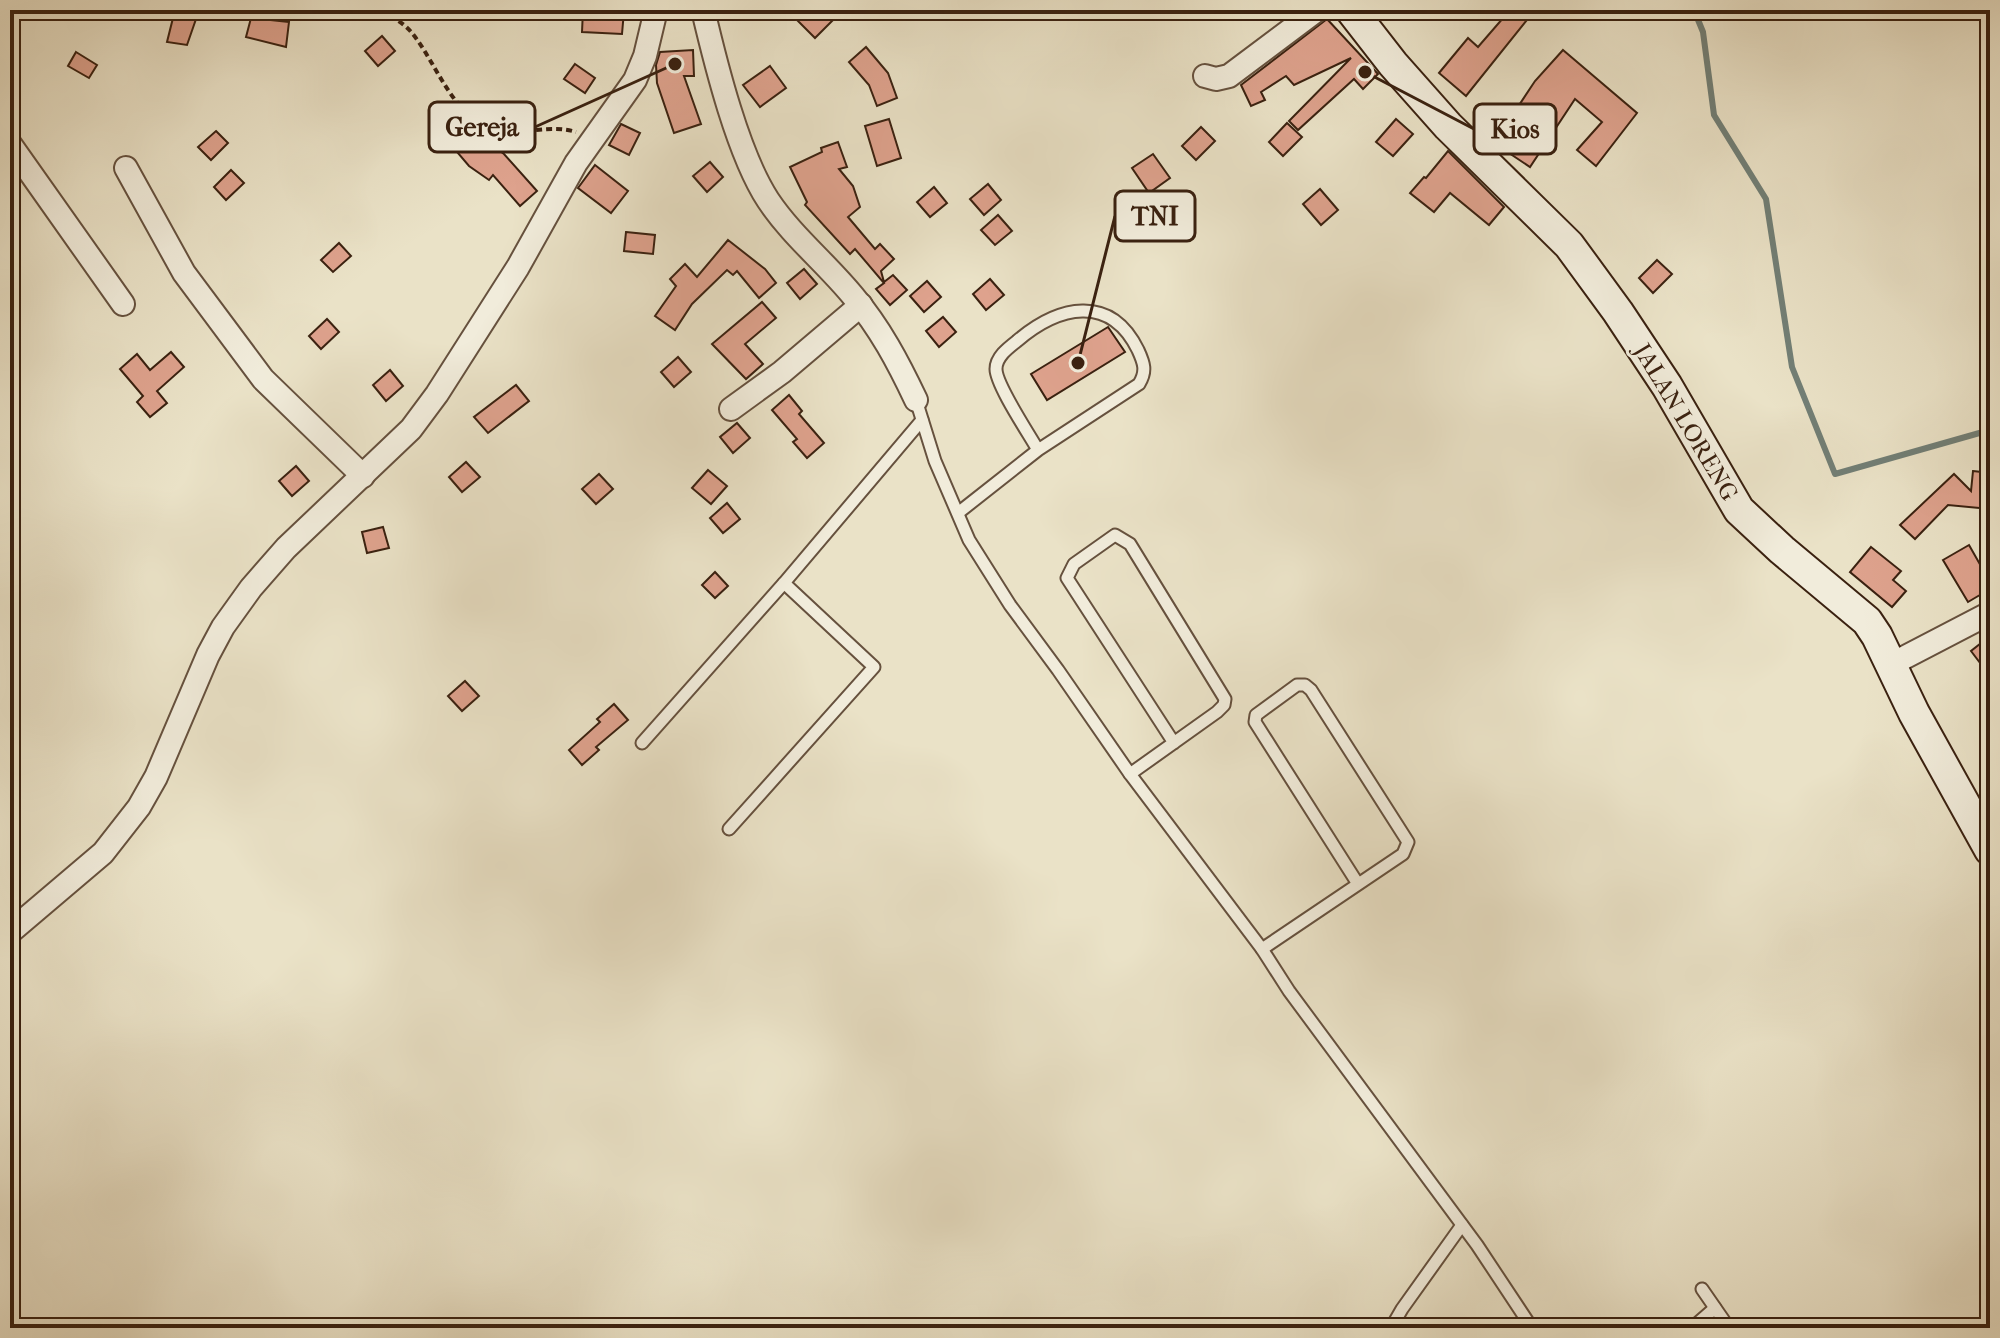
<svg xmlns="http://www.w3.org/2000/svg" width="2000" height="1338" font-family="'IM FELL French Canon',serif">
	<style>
		.lines { fill: none; stroke-linecap: round; stroke-linejoin: round }
		.stream { stroke: #727f76; stroke-width: 6 }
		.building { fill: #dea28d; stroke: #3a2110; stroke-width: 2 }
		.lane-casing { stroke: #66513e; stroke-width: 15 }
		.street-casing { stroke: #66513e; stroke-width: 26 }
		.secondary-casing { stroke: #3a2110; stroke-width: 34 }
		.path { stroke: #3a2110; stroke-width: 4; stroke-dasharray: 6 4; stroke-linecap: butt }
		.lane { stroke: #f1ecdb; stroke-width: 11 }
		.street { stroke: #f1ecdb; stroke-width: 22 }
		.secondary { stroke: #f1ecdb; stroke-width: 30 }
		.labels { text-anchor: middle; dominant-baseline: central; stroke-width: 6; stroke-linejoin: round; paint-order: stroke }
		.street-label { font-size: 24px; fill: #3a2110; stroke: #f1ecdb }
		.leader { fill: none; stroke: #3a2110; stroke-width: 3 }
		.callout-dot { fill: #3a2110; stroke: #f1ecdb; stroke-width: 3 }
		.callout { fill: #f1ecdb; stroke: #3a2110; stroke-width: 3 }
		.callout-label { font-size: 26px; text-anchor: middle; font-weight: bold; fill: #3a2110 }
	</style>
	<rect width="100%" height="100%" fill="#eae2c7"/>
	<filter id="stains"><feTurbulence type="fractalNoise" baseFrequency=".0025" numOctaves="4"/><feColorMatrix values="0 0 0 0 .2 0 0 0 0 .09 0 0 0 0 .02 0 0 0 .5 -.17"/></filter>
	<radialGradient id="worn" r=".72"><stop offset=".6" stop-color="#630" stop-opacity="0"/><stop offset="1" stop-color="#630" stop-opacity=".3"/></radialGradient>
	<g class="lines">
		<path class="stream" d="M1694,10L1703,32L1714,115L1766,199L1792,367L1835,474L1990,430"/>
	</g>
	<g class="building">
		<path d="M175,10L196,19L187,45L167,42Z"/>
		<path d="M583,10L624,11L622,34L582,32Z"/>
		<path d="M809,10H843L815,38L798,21Z"/>
		<path d="M1510,10H1535L1466,96L1439,73L1468,38L1478,47Z"/>
		<path d="M251,18L289,22L286,47L246,37Z"/>
		<path d="M1327,19L1378,74L1363,89L1354,79L1298,130L1289,121L1351,58L1294,85L1286,76L1261,92L1265,100L1251,106L1241,85Z"/>
		<path d="M382,36L395,51L378,66L365,51Z"/>
		<path d="M866,47L888,73L897,98L877,106L869,85L849,62Z"/>
		<path d="M693,50L694,76H684L701,124L674,133L657,83L656,65L660,52Z"/>
		<path d="M1563,50L1637,113L1596,166L1577,150L1602,122L1575,99L1530,167L1494,143L1535,81Z"/>
		<path d="M76,52L97,65L89,78L68,66Z"/>
		<path d="M575,64L595,78L585,93L564,79Z"/>
		<path d="M770,66L786,88L760,107L743,85Z"/>
		<path d="M457,118L484,149L489,143L504,154L537,191L520,206L493,175L489,180L469,166L440,132Z"/>
		<path d="M889,119L901,158L877,166L865,126Z"/>
		<path d="M1396,119L1413,134L1393,156L1376,142Z"/>
		<path d="M1287,123L1302,137L1283,156L1269,142Z"/>
		<path d="M621,124L640,133L629,155L609,145Z"/>
		<path d="M1201,127L1215,141L1196,160L1182,146Z"/>
		<path d="M216,131L228,143L211,160L198,147Z"/>
		<path d="M838,142L847,167L839,169L853,186L860,207L848,217L875,249L880,244L894,259L881,271L884,282L893,275L907,290L890,305L876,289L884,283L855,249L850,254L805,205L807,202L790,167L822,152L821,148Z"/>
		<path d="M1448,151L1504,207L1489,225L1450,193L1434,212L1410,193L1424,177L1426,178Z"/>
		<path d="M1153,154L1170,178L1149,193L1132,168Z"/>
		<path d="M710,162L723,177L707,192L693,176Z"/>
		<path d="M595,165L628,191L611,213L578,188Z"/>
		<path d="M231,170L244,183L226,200L214,187Z"/>
		<path d="M988,184L1001,200L984,215L970,199Z"/>
		<path d="M934,187L947,203L930,217L917,202Z"/>
		<path d="M1320,189L1338,210L1321,225L1303,204Z"/>
		<path d="M998,215L1012,231L995,245L981,230Z"/>
		<path d="M626,232L655,235L653,254L624,251Z"/>
		<path d="M728,240L765,269L776,283L759,298L737,271L733,275L727,270L692,304L675,330L655,316L676,286L670,279L685,264L697,277Z"/>
		<path d="M339,243L351,256L333,272L321,260Z"/>
		<path d="M1657,260L1672,274L1653,293L1639,278Z"/>
		<path d="M804,269L817,284L800,299L787,283Z"/>
		<path d="M990,279L1004,295L986,310L973,294Z"/>
		<path d="M927,281L941,297L924,312L910,296Z"/>
		<path d="M762,302L776,318L745,344L763,364L746,379L712,344Z"/>
		<path d="M943,317L956,332L939,347L926,331Z"/>
		<path d="M327,319L339,332L321,349L309,336Z"/>
		<path d="M1108,327L1125,352L1047,400L1031,374Z"/>
		<path d="M171,352L184,367L157,391L167,403L150,417L137,402L143,396L120,369L137,354L150,370Z"/>
		<path d="M678,357L691,372L674,387L661,372Z"/>
		<path d="M390,370L403,386L386,401L373,385Z"/>
		<path d="M516,385L529,401L488,433L474,417Z"/>
		<path d="M789,395L802,411L799,414L824,443L807,458L793,442L797,439L772,410Z"/>
		<path d="M737,423L750,438L733,453L720,437Z"/>
		<path d="M466,462L480,477L462,492L449,477Z"/>
		<path d="M296,466L309,481L292,496L279,481Z"/>
		<path d="M708,470L727,486L711,504L692,488Z"/>
		<path d="M1973,471L1990,473V509L1948,505L1915,539L1900,525L1954,474L1971,491Z"/>
		<path d="M599,474L613,489L596,504L582,489Z"/>
		<path d="M727,503L740,519L723,533L710,518Z"/>
		<path d="M383,527L389,548L367,553L362,532Z"/>
		<path d="M1969,545L1990,582V589L1968,602L1943,560Z"/>
		<path d="M1871,547L1901,571L1893,580L1906,591L1892,607L1850,572Z"/>
		<path d="M715,572L728,586L715,598L702,585Z"/>
		<path d="M1990,636V676L1971,651Z"/>
		<path d="M465,681L479,696L462,711L448,696Z"/>
		<path d="M614,704L628,720L596,747L599,750L582,765L569,750L600,722L597,719Z"/>
	</g>
	<g class="lines">
		<g class="lane-casing">
			<g id="lane">
				<path d="M916,400L935,461L969,540L1010,605L1058,670L1130,774L1262,949L1289,991L1477,1245L1532,1328"/>
				<path d="M958,513L1038,450L1139,384C1147,371 1144,363 1138,350C1110,293 1058,306 1017,341C1008,348 996,357 996,369C996,385 1029,434 1038,450"/>
				<path d="M642,743L784,583L922,420"/>
				<path d="M1130,774L1217,712L1224,705L1225,699L1130,544L1115,535L1074,564L1067,578L1174,743"/>
				<path d="M729,829L874,667L784,583"/>
				<path d="M1262,949L1403,854L1408,842L1311,690L1305,685H1297L1256,715L1255,722L1358,884"/>
				<path d="M1702,1289L1729,1328"/>
				<path d="M1391,1328L1402,1309L1462,1225"/>
				<path d="M1692,1328L1715,1308"/>
			</g>
		</g>
		<g class="street-casing">
			<g id="street">
				<path d="M703,10C716,65 738,154 768,200C792,236 826,263 853,296C880,328 898,362 916,400"/>
				<path d="M1205,76L1216,79L1229,76L1317,10"/>
				<path d="M10,144L123,304"/>
				<path d="M126,168L184,273L263,379L363,476"/>
				<path d="M731,409L782,372L861,305"/>
				<path d="M1890,665L1990,613"/>
				<path d="M10,932L103,853L139,807L156,777L208,655L223,627L251,588L286,548L411,429L437,394L518,267L576,163L635,80L645,56L656,10"/>
			</g>
		</g>
		<g class="secondary-casing">
			<path id="secondary" d="M1351,10L1393,64L1448,126L1569,245L1618,312L1667,386L1739,510L1782,550L1867,621L1877,636L1914,713L1990,850"/>
		</g>
		<g class="path">
			<path d="M382,10C392,17 404,23 412,33C437,64 450,111 490,129C510,138 548,123 576,132"/>
			<path d="M287,14L296,10"/>
		</g>
		<use href="#lane" class="lane"/>
		<use href="#street" class="street"/>
		<use href="#secondary" class="secondary"/>
	</g>
	<g class="labels">
		<g class="street-label">
			<text transform="translate(1686 422) rotate(59)">JALAN LORENG</text>
		</g>
	</g>
	<path class="leader" d="M675 64L535 127M1365 72L1474 129M1078 363L1115 216"/>
	<g class="callout-dot">
		<circle cx="675" cy="64" r="8"/>
		<circle cx="1365" cy="72" r="8"/>
		<circle cx="1078" cy="363" r="8"/>
	</g>
	<g class="callout">
		<rect x="429" y="102" width="106" height="50" rx="8"/>
		<rect x="1474" y="104" width="82" height="50" rx="8"/>
		<rect x="1115" y="191" width="80" height="50" rx="8"/>
	</g>
	<g class="callout-label">
		<text x="482" y="136">Gereja</text>
		<text x="1515" y="138">Kios</text>
		<text x="1155" y="225">TNI</text>
	</g>
	<rect width="2000" height="1338" fill="none" stroke="#eae2c7" stroke-width="40"/>
	<rect x="12" y="12" width="1976" height="1314" fill="none" stroke="#3a2110" stroke-width="4"/>
	<rect x="20" y="20" width="1960" height="1298" fill="none" stroke="#3a2110" stroke-width="2"/>
	<rect width="100%" height="100%" filter="url(#stains)"/>
	<rect width="100%" height="100%" fill="url(#worn)"/>
</svg>
